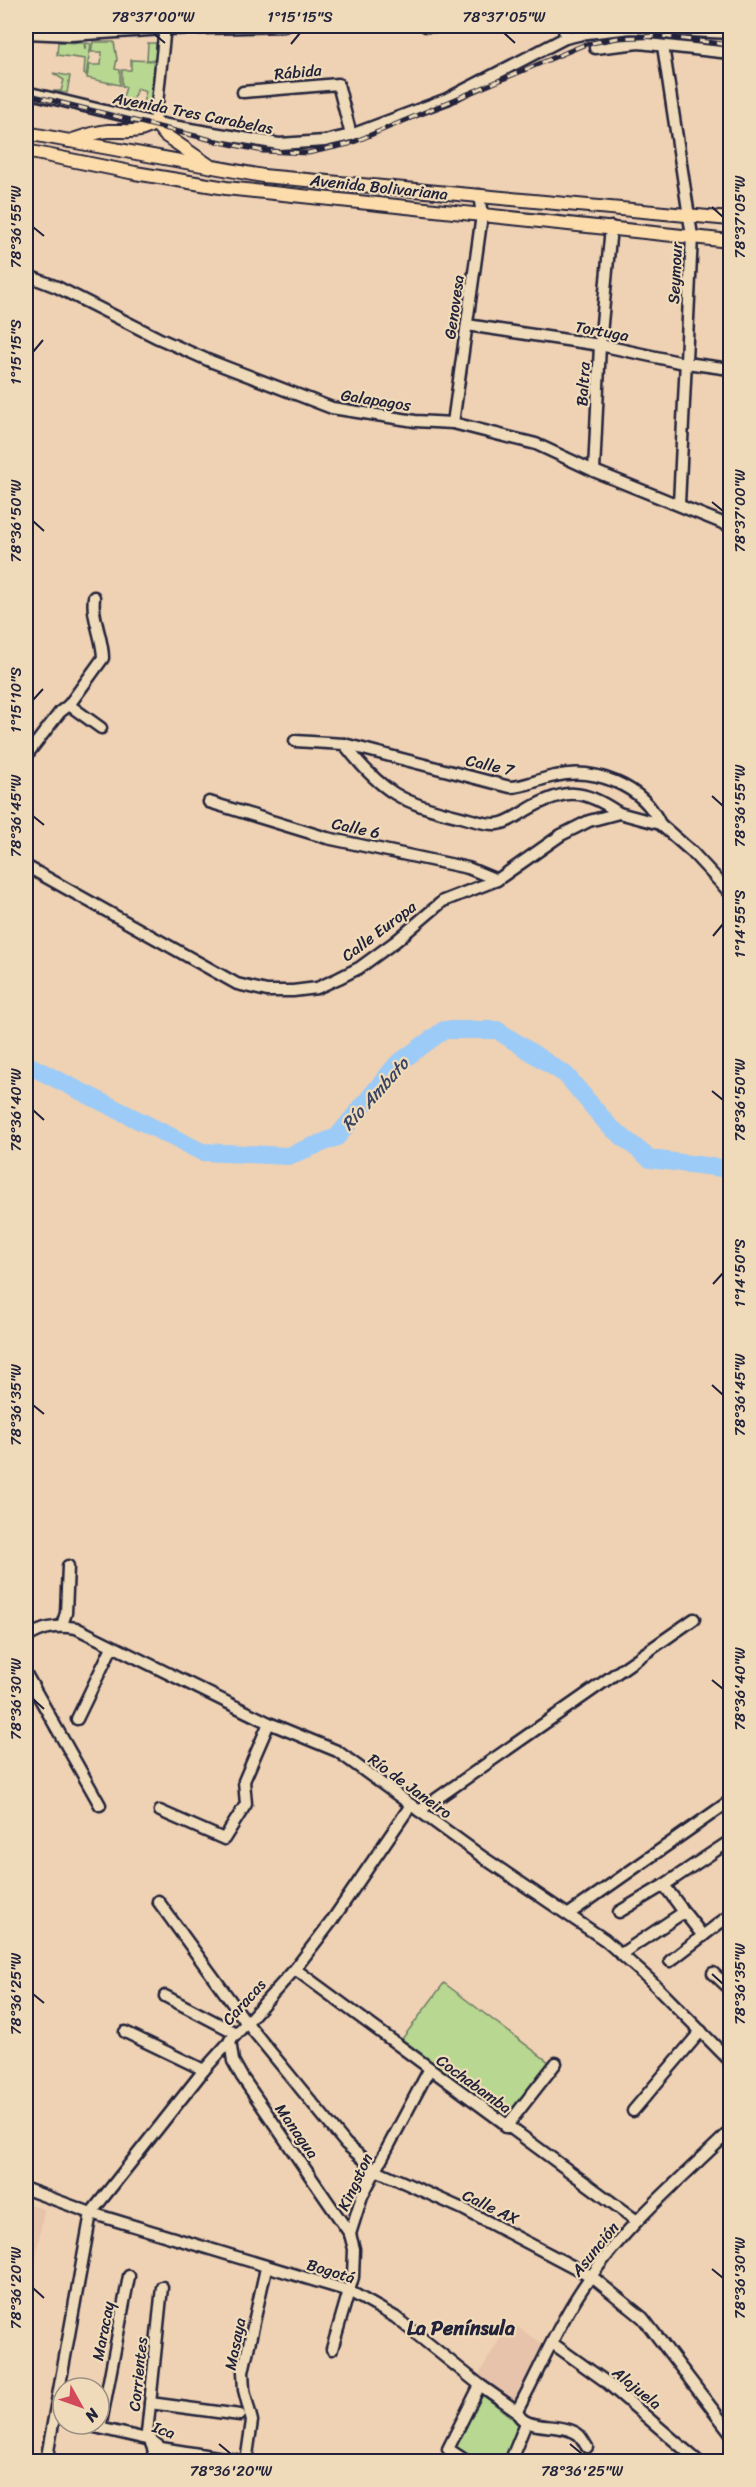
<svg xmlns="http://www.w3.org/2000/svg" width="756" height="2487" font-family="Sriracha,sans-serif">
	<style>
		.built { fill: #e6c3aa }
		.green { fill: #b8d790; stroke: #6d7c66; stroke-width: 1.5 }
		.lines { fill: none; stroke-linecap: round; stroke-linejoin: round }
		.river { stroke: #9ccbf8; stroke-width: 18 }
		.minor-casing { stroke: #22223b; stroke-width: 15 }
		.major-casing { stroke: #22223b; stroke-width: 16 }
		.minor { stroke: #efdbb9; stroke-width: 10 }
		.major { stroke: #fddcac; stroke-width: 12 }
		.rail-casing { stroke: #22223b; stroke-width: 5 }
		.rail { stroke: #efdbb9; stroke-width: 3; stroke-dasharray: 9; stroke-linecap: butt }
		.ticks { fill: none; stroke: #22223b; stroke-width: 2 }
		.labels { text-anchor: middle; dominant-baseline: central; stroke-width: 4.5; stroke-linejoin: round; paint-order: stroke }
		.street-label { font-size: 16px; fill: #22223b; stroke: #efdbb9 }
		.water-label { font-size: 18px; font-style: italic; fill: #3a4461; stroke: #efdbb9 }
		.quarter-label { font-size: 20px; font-weight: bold; fill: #22223b; stroke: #efdbb9 }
		.neatline { fill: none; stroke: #22223b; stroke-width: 2 }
		.ticks-label { font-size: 15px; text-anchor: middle; fill: #22223b }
	</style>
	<rect width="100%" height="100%" fill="#efd1b3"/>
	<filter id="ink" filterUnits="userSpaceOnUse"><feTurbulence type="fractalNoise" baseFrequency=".0167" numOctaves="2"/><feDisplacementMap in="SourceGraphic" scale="12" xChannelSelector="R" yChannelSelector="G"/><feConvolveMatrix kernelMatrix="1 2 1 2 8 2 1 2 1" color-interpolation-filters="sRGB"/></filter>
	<g filter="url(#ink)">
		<g class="built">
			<path d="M26,2202L44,2210L26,2314Z"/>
			<path d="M510,2322L543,2344L513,2402L479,2374Z"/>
		</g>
		<g class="green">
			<path d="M58,42L84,43L85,49L86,43L91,44L86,75L84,74L85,59L57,55Z"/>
			<path d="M93,42H114L117,59L115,69L120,70V85L87,78L89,65H101L102,52H91Z"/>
			<path d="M148,43H156V60H147Z"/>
			<path d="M131,60L155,61L150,113L141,111L146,91L137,88L130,109L120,108L126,87L122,86V70H131Z"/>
			<path d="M53,73L70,76L67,93L52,91H61L64,80Z"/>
			<path d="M444,1983L550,2063L508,2118L402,2039Z"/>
			<path d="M483,2395L522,2426L506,2461H475L452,2447Z"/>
		</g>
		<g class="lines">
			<path class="river" d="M26,1064L202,1152L288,1156L337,1137L397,1064L444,1030H497L566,1075L609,1126L650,1159L730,1169"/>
			<g class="minor-casing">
				<g id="minor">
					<path d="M426,26H435"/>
					<path d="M564,26L565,38"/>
					<path d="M26,33L71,35L164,29L284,26"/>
					<path d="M663,46L692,236L679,504"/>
					<path d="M595,48L639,43L730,53"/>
					<path d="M26,92L155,123L279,144L325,141L351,135L447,99L565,38L587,33L631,28L730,33"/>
					<path d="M243,92L338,84L351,135"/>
					<path d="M155,123L165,26"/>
					<path d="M26,275L57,287L158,338L210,361L332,408L415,421L453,423L536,444L594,471L730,526"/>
					<path d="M467,325L600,345L679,362L730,369"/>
					<path d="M453,423L482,215L479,195"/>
					<path d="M594,471L600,345L611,227"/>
					<path d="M94,597C91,617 103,638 103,658L69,705L101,728"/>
					<path d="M295,741L344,744L510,787C525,787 539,779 555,776C594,767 643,785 660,824"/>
					<path d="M344,744C382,793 402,803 461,817C473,820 486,825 497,824C508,823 518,815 527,810C565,788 583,788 619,813"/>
					<path d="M26,756L60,712L69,705"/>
					<path d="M209,802L327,838L468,868L497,880"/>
					<path d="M26,866L237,984L267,991H293L317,988L339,978L359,968L396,941L443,901L497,880L561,835L589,821L619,813L660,824L692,852L730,893"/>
					<path d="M62,1625L66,1613L68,1566"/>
					<path d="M26,1638C43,1627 56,1625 76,1628L269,1723L337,1751L484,1858L605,1940L649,1979L730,2061"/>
					<path d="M26,1674L100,1805"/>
					<path d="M77,1719L112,1647"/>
					<path d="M160,1811L224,1839L246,1804L244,1781L269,1723"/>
					<path d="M419,1811L694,1619"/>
					<path d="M158,1901L246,2022L346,2144L376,2170L465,2210L591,2276L643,2318L730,2432"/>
					<path d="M619,1912L664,1885L730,1841"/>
					<path d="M684,1912L703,1936"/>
					<path d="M569,1914L730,1801"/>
					<path d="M621,1954L684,1912L664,1885"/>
					<path d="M670,1961L730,1915"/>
					<path d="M295,1969L637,2221"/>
					<path d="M713,1973L730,1989"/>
					<path d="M165,1996L236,2033"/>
					<path d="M125,2032L204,2070"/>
					<path d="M230,2040L233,2061L242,2077L350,2234"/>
					<path d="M633,2111L701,2031"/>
					<path d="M506,2127L556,2063"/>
					<path d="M26,2189L91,2213L349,2291L395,2317L480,2385L517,2411C523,2433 562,2421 579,2435C582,2438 585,2444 587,2447"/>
					<path d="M552,2343L605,2381L699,2462"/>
					<path d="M332,2349L353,2277L354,2249L350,2234L362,2196L429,2070"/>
					<path d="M150,2403L240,2415"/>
					<path d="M517,2411C541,2367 560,2319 589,2279C628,2223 682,2178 730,2131"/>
					<path d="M82,2424L151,2440L161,2448L236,2460"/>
					<path d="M100,2428L129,2276"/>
					<path d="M46,2462L91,2213L204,2070L295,1969L331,1922L411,1805"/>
					<path d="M151,2462L154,2451L147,2433L162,2287"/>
					<path d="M246,2462L252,2421L244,2390L243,2372L266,2268"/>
					<path d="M468,2462L448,2449L480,2385"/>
					<path d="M510,2462L526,2423"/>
				</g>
			</g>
			<g class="major-casing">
				<g id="major">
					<path d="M26,133L263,176L730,219"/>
					<path d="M70,141C82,137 95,132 108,131C128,130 137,135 155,123L165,135L210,166"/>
					<path d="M26,151L135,173L226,188L730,241"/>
				</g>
			</g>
			<use href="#minor" class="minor"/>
			<use href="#major" class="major"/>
			<g class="rail-casing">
				<path id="rail" d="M26,94L220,142L263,151L308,153L349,144L586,44L618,38L661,36L730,45"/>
			</g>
			<use href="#rail" class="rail"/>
		</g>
	</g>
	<path class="ticks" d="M153,33L165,43M504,33L515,43M291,44L300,33M712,207L723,217M33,227L44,236M33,352L43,340M712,502L723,511M33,521L44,531M33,700L43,689M712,796L723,806M33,816L44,825M713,936L723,924M712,1091L723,1100M33,1110L44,1120M713,1284L723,1273M712,1385L723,1395M33,1405L44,1414M712,1680L723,1689M33,1699L44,1709M712,1974L723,1984M33,1994L44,2003M712,2269L723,2278M33,2288L44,2298M219,2444L231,2454M570,2444L582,2454"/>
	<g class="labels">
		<g class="street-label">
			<text transform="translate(298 72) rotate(-5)">Rábida</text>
			<text transform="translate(193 113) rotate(11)">Avenida Tres Carabelas</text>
			<text transform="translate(379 187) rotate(6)">Avenida Bolivariana</text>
			<text transform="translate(675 273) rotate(-87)">Seymour</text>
			<text transform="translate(454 307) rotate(-82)">Genovesa</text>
			<text transform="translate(602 331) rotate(10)">Tortuga</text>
			<text transform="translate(583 384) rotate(-87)">Baltra</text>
			<text transform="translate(376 400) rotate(9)">Galapagos</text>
			<text transform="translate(490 765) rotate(13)">Calle 7</text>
			<text transform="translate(356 828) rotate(12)">Calle 6</text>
			<text transform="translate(379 931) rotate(-37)">Calle Europa</text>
			<text transform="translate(410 1786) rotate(36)">Río de Janeiro</text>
			<text transform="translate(244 2002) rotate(-48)">Caracas</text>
			<text transform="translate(474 2084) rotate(36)">Cochabamba</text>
			<text transform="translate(297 2131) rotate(55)">Managua</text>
			<text transform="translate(355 2182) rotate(-65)">Kingston</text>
			<text transform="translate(491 2207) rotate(26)">Calle AX</text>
			<text transform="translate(595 2249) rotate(-51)">Asunción</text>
			<text transform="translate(331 2271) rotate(17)">Bogotá</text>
			<text transform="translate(103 2331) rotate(-79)">Maracay</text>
			<text transform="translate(235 2344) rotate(-79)">Masaya</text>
			<text transform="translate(138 2374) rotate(-84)">Corrientes</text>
			<text transform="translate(637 2388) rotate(39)">Alajuela</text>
			<text transform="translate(164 2430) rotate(21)">Ica</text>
		</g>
		<g class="water-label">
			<text transform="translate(375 1094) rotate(-48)">Río Ambato</text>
		</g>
		<g class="quarter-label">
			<text x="461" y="2328">La Península</text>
		</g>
	</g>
	<rect width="756" height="2487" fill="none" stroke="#efdbb9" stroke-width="66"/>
	<g transform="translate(81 2406) rotate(130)"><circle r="28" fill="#efdbb9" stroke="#9d9187" stroke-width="1.5"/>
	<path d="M0-4.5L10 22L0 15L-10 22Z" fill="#d1495b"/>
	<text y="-9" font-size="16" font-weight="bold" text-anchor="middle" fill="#22223b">N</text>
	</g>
	<rect x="33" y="33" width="690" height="2421" class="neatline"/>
	<g class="ticks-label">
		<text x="153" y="22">78°37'00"W</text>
		<text x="300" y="22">1°15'15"S</text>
		<text x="504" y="22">78°37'05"W</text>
		<text transform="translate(740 217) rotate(-90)" y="5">78°37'05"W</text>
		<text transform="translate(16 227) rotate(-90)" y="5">78°36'55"W</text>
		<text transform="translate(16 352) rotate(-90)" y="5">1°15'15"S</text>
		<text transform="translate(740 511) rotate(-90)" y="5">78°37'00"W</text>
		<text transform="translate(16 521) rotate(-90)" y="5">78°36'50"W</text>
		<text transform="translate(16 700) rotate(-90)" y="5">1°15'10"S</text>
		<text transform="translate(740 806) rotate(-90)" y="5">78°36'55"W</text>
		<text transform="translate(16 816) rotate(-90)" y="5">78°36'45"W</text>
		<text transform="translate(740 924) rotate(-90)" y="5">1°14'55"S</text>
		<text transform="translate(740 1100) rotate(-90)" y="5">78°36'50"W</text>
		<text transform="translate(16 1110) rotate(-90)" y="5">78°36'40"W</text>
		<text transform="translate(740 1273) rotate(-90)" y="5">1°14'50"S</text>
		<text transform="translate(740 1395) rotate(-90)" y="5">78°36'45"W</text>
		<text transform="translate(16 1405) rotate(-90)" y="5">78°36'35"W</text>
		<text transform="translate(740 1689) rotate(-90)" y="5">78°36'40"W</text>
		<text transform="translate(16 1699) rotate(-90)" y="5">78°36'30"W</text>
		<text transform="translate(740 1984) rotate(-90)" y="5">78°36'35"W</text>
		<text transform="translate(16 1994) rotate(-90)" y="5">78°36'25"W</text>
		<text transform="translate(740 2278) rotate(-90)" y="5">78°36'30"W</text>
		<text transform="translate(16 2288) rotate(-90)" y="5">78°36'20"W</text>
		<text x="231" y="2476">78°36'20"W</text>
		<text x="582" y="2476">78°36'25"W</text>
	</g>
</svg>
